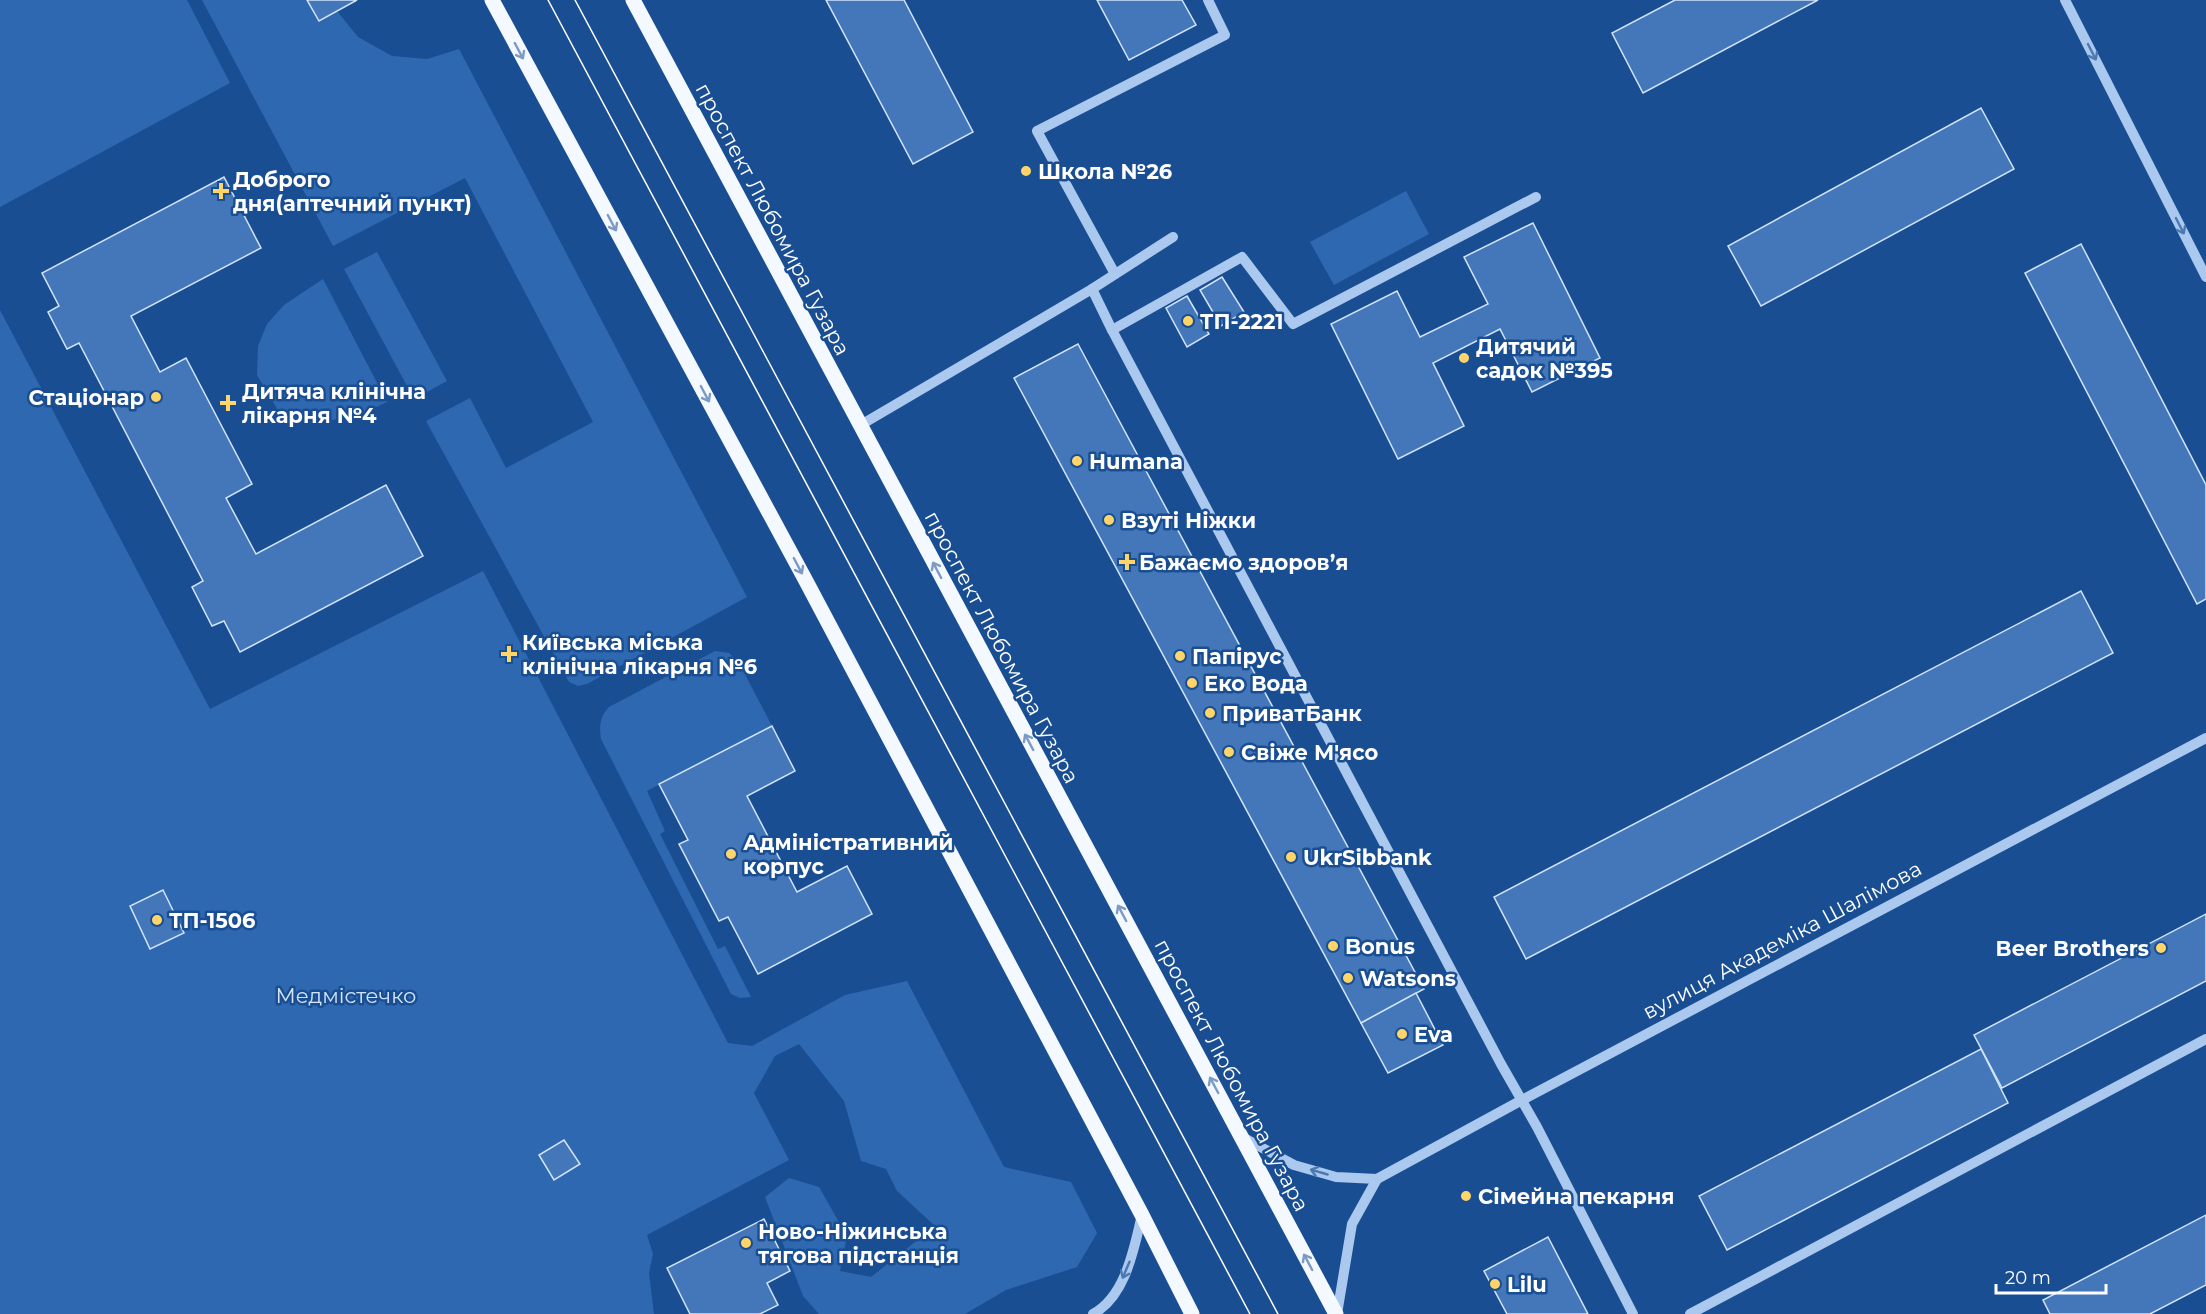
<svg xmlns="http://www.w3.org/2000/svg" width="2206" height="1314" font-family="Montserrat,sans-serif">
	<style>
		.green { fill: #2e68b1 }
		.building { fill: #4377ba; stroke: #d2e4fb; stroke-width: 1.5 }
		.lines { fill: none; stroke-linecap: round; stroke-linejoin: round }
		.minor { stroke: #abc9ef; stroke-width: 10 }
		.major { stroke: #f4f8ff; stroke-width: 15 }
		.tram { stroke: #fff; stroke-width: 1.5 }
		.oneway { stroke: #7c9ac4 }
		.oneway2 { stroke: #4d79b3 }
		.poi-dot { fill: #ffd56a; stroke: #1a4e93; stroke-width: 2 }
		.labels { text-anchor: middle; dominant-baseline: central; stroke-width: 5; stroke-linejoin: round; paint-order: stroke }
		.poi-label { font-size: 21px; font-weight: bold; fill: #fff; stroke: #1a4e93; text-anchor: start }
		.street-label { font-size: 21px; fill: #fff; stroke: #1a4e93 }
		.park-label { font-size: 21px; fill: #d2e4fb; stroke: #1a4e93 }
	</style>
	<rect width="100%" height="100%" fill="#1a4e93"/>
	<g class="green">
		<path d="M0,0H187L230,83L0,207Z"/>
		<path d="M202,0H307L319,21L337,11L358,37L392,56L427,59L459,49L747,597L587,684L578,686L569,682L426,421L470,398L506,468L593,422L465,178L333,246Z"/>
		<path d="M1406,191L1429,234L1334,285L1310,242Z"/>
		<path d="M377,252L447,381L414,399L344,269Z"/>
		<path d="M323,279L387,402L361,414L332,420L283,419L257,375L258,346L267,324L284,305Z"/>
		<path d="M0,310L210,709L483,571L728,1043L752,1046L845,995L907,981L1004,1167L1071,1182L1097,1233L1077,1267L1006,1290L965,1314H819L803,1296L765,1197L789,1178L819,1187L847,1236L840,1271L871,1277L935,1226L897,1191L886,1169L861,1161L844,1101L799,1044L775,1056L754,1093L789,1160L647,1235L653,1254L649,1273L654,1314H0Z"/>
		<path d="M715,651L729,653L739,663L772,726L647,791L665,831L660,834L718,949L725,946L751,997L740,998L731,994L601,739C599,725 600,717 609,707Z"/>
	</g>
	<g class="building">
		<path d="M307,0H357L319,21Z"/>
		<path d="M826,0H904L973,132L913,164Z"/>
		<path d="M1097,0H1182L1196,25L1129,60Z"/>
		<path d="M1675,0H1818L1643,93L1612,33Z"/>
		<path d="M1981,108L2014,169L1761,306L1728,246Z"/>
		<path d="M224,177L261,248L131,316L160,372L186,358L252,484L226,498L256,554L386,485L423,556L240,652L224,621L212,626L192,587L203,581L79,343L67,349L48,312L59,306L42,273Z"/>
		<path d="M1533,223L1600,358L1532,392L1500,329L1433,363L1464,426L1398,459L1331,324L1397,291L1420,337L1488,304L1464,257Z"/>
		<path d="M2081,244L2206,485V599L2197,604L2025,273Z"/>
		<path d="M1222,277L1244,312L1221,326L1200,290Z"/>
		<path d="M1187,296L1209,334L1187,347L1166,308Z"/>
		<path d="M1078,344L1424,989L1361,1023L1014,378Z"/>
		<path d="M2081,591L2113,653L1526,959L1494,897Z"/>
		<path d="M772,726L795,771L747,796L797,892L847,866L872,914L758,974L728,917L719,921L679,844L688,840L659,784Z"/>
		<path d="M163,890L184,933L150,949L130,906Z"/>
		<path d="M2206,914V981L2002,1088L1974,1035Z"/>
		<path d="M1416,993L1443,1045L1388,1073L1361,1023Z"/>
		<path d="M1981,1049L2008,1103L1727,1250L1699,1196Z"/>
		<path d="M564,1140L580,1164L554,1180L539,1155Z"/>
		<path d="M2206,1215V1285L2150,1314H2050L2043,1300Z"/>
		<path d="M764,1219L790,1271L767,1283L778,1305L760,1314H690L667,1268Z"/>
		<path d="M1548,1237L1588,1314H1507L1484,1271Z"/>
	</g>
	<g class="lines">
		<g class="minor">
			<path d="M2065,0L2206,277"/>
			<path d="M1115,274L1037,131L1225,35L1208,0"/>
			<path d="M1092,289L1112,330L1501,1064L1537,1127L1633,1314"/>
			<path d="M1112,330L1242,257L1293,324L1536,197"/>
			<path d="M859,426L1092,289L1173,237"/>
			<path d="M1242,1137L1294,1165L1336,1177L1377,1179L1522,1100L2206,738"/>
			<path d="M1093,1314C1126,1296 1134,1248 1142,1215"/>
			<path d="M1337,1314L1352,1224L1377,1179"/>
			<path d="M1690,1314L2206,1039"/>
		</g>
		<g class="major">
			<path d="M492,0L806,581L1142,1215L1192,1314"/>
			<path d="M633,0C866,439 1104,875 1336,1314"/>
		</g>
		<g class="tram">
			<path d="M548,0L1250,1314"/>
			<path d="M575,0L1278,1314"/>
		</g>
	</g>
	<defs><path id="oneway-shaft" d="M-6 0H5M1.5-3L5.5 0L1.5 3" fill="none" stroke-width="1.6" stroke-linecap="round" stroke-linejoin="round" transform="scale(1.5)"/></defs>
	<g class="oneway">
		<use href="#oneway-shaft" transform="translate(519 51) rotate(62)"/>
		<use href="#oneway-shaft" transform="translate(612 223) rotate(62)"/>
		<use href="#oneway-shaft" transform="translate(705 394) rotate(62)"/>
		<use href="#oneway-shaft" transform="translate(798 566) rotate(62)"/>
		<use href="#oneway-shaft" transform="translate(937 570) rotate(-118)"/>
		<use href="#oneway-shaft" transform="translate(1029 742) rotate(-118)"/>
		<use href="#oneway-shaft" transform="translate(1122 913) rotate(-118)"/>
		<use href="#oneway-shaft" transform="translate(1214 1085) rotate(-118)"/>
		<use href="#oneway-shaft" transform="translate(1308 1262) rotate(-118)"/>
	</g>
	<g class="oneway2">
		<use href="#oneway-shaft" transform="translate(2092 52) rotate(63)"/>
		<use href="#oneway-shaft" transform="translate(2180 226) rotate(63)"/>
		<use href="#oneway-shaft" transform="translate(1319 1172) rotate(-164)"/>
		<use href="#oneway-shaft" transform="translate(1126 1270) rotate(113)"/>
	</g>
	<g class="poi-dot">
		<circle cx="1026" cy="171" r="6"/>
		<path d="M218 182h6v6h6v6h-6v6h-6v-6h-6v-6h6z"/>
		<circle cx="1188" cy="321" r="6"/>
		<circle cx="1464" cy="358" r="6"/>
		<circle cx="156" cy="397" r="6"/>
		<path d="M225 394h6v6h6v6h-6v6h-6v-6h-6v-6h6z"/>
		<circle cx="1077" cy="461" r="6"/>
		<circle cx="1109" cy="520" r="6"/>
		<path d="M1124 553h6v6h6v6h-6v6h-6v-6h-6v-6h6z"/>
		<path d="M506 645h6v6h6v6h-6v6h-6v-6h-6v-6h6z"/>
		<circle cx="1180" cy="656" r="6"/>
		<circle cx="1192" cy="683" r="6"/>
		<circle cx="1210" cy="713" r="6"/>
		<circle cx="1229" cy="752" r="6"/>
		<circle cx="731" cy="854" r="6"/>
		<circle cx="1291" cy="857" r="6"/>
		<circle cx="157" cy="920" r="6"/>
		<circle cx="1333" cy="946" r="6"/>
		<circle cx="2161" cy="948" r="6"/>
		<circle cx="1348" cy="978" r="6"/>
		<circle cx="1402" cy="1034" r="6"/>
		<circle cx="1466" cy="1196" r="6"/>
		<circle cx="746" cy="1243" r="6"/>
		<circle cx="1495" cy="1284" r="6"/>
	</g>
	<g class="labels">
		<g class="poi-label">
			<text x="1038" y="171">Школа №26</text>
			<text x="233" y="179">Доброго<tspan x="233" dy="24">дня(аптечний пункт)</tspan></text>
			<text x="1200" y="321">ТП-2221</text>
			<text x="1476" y="346">Дитячий<tspan x="1476" dy="24">садок №395</tspan></text>
			<text x="242" y="391">Дитяча клінічна<tspan x="242" dy="24">лікарня №4</tspan></text>
			<text x="144" y="397" text-anchor="end">Стаціонар</text>
			<text x="1089" y="461">Humana</text>
			<text x="1121" y="520">Взуті Ніжки</text>
			<text x="1139" y="562">Бажаємо здоровʼя</text>
			<text x="522" y="642">Київська міська<tspan x="522" dy="24">клінічна лікарня №6</tspan></text>
			<text x="1192" y="656">Папірус</text>
			<text x="1204" y="683">Еко Вода</text>
			<text x="1222" y="713">ПриватБанк</text>
			<text x="1241" y="752">Свіже М'ясо</text>
			<text x="743" y="842">Адміністративний<tspan x="743" dy="24">корпус</tspan></text>
			<text x="1303" y="857">UkrSibbank</text>
			<text x="169" y="920">ТП-1506</text>
			<text x="1345" y="946">Bonus</text>
			<text x="2149" y="948" text-anchor="end">Beer Brothers</text>
			<text x="1360" y="978">Watsons</text>
			<text x="1414" y="1034">Eva</text>
			<text x="1478" y="1196">Сімейна пекарня</text>
			<text x="758" y="1231">Ново-Ніжинська<tspan x="758" dy="24">тягова підстанція</tspan></text>
			<text x="1507" y="1284">Lilu</text>
		</g>
		<g class="street-label">
			<text transform="translate(773 219) rotate(62)">проспект Любомира Гузара</text>
			<text transform="translate(1002 647) rotate(62)">проспект Любомира Гузара</text>
			<text transform="translate(1782 940) rotate(-28)">вулиця Академіка Шалімова</text>
			<text transform="translate(1232 1075) rotate(62)">проспект Любомира Гузара</text>
		</g>
		<g class="park-label">
			<text x="346" y="995">Медмістечко</text>
		</g>
	</g>
	<path d="M1996 1284v9h110v-9" fill="none" stroke="#ffffff" stroke-width="3"/>
	<text x="2005" y="1284" font-size="18" fill="#ffffff" stroke="#1a4e93" stroke-width="4.5" paint-order="stroke">20 m</text>
</svg>
